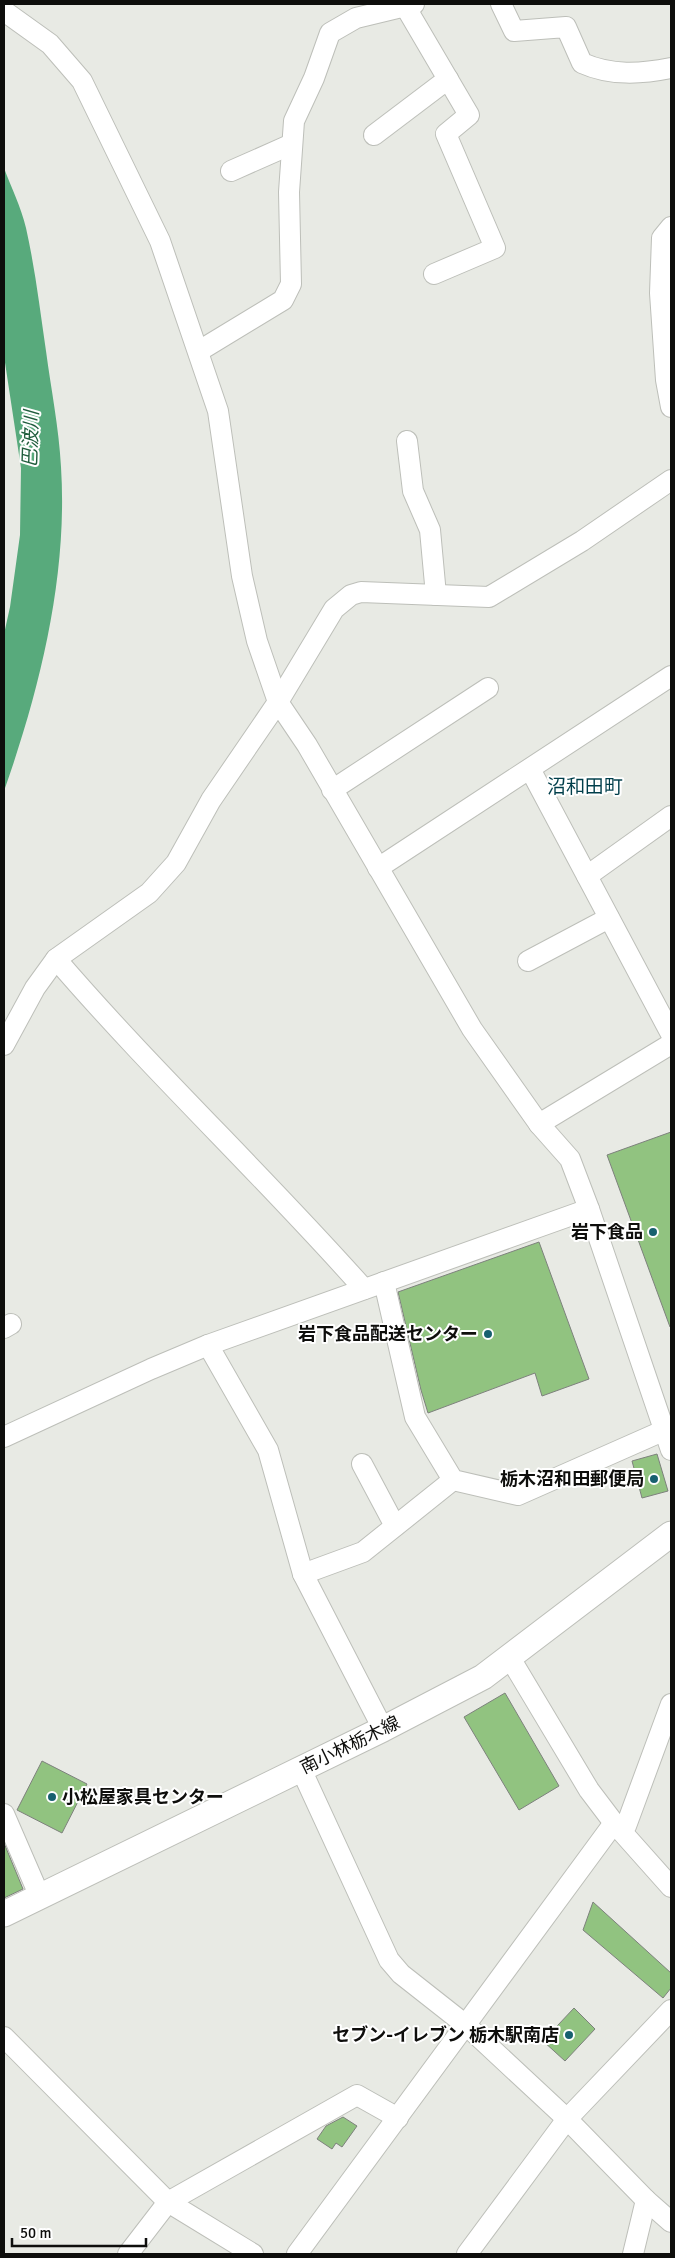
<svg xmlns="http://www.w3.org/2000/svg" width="675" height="2258" font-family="Signika,'Noto Sans JP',sans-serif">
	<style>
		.water { fill: #58aa7c }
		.building { fill: #91c380; stroke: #7d817c }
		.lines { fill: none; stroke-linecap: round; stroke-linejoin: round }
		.minor-casing { stroke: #bdbfb9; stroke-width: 22 }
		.major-casing { stroke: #bdbfb9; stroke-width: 27 }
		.minor { stroke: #fff; stroke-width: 20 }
		.major { stroke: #fff; stroke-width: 25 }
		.poi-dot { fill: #17606f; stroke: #fff; stroke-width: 2 }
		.labels { text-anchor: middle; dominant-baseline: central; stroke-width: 4; stroke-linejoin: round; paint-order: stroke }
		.poi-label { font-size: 18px; font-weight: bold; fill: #0e0e0c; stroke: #fff; text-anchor: end }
		.street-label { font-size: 18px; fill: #0e0e0c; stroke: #fff }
		.water-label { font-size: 19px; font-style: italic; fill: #205d3d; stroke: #fff }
		.neighbourhood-label { font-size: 19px; fill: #003e4a; stroke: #fff }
	</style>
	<rect width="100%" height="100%" fill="#e8eae4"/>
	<path class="water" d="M4,168C11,187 21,207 26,228C35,268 40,310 46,351C51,389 59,428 61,467C68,576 40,689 4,791V634L10,607L20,535L21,468L4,356Z"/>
	<g class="building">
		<path d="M671,1132V1326L670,1327L607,1155Z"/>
		<path d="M539,1242L589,1379L542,1396L535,1373L428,1413L421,1390L398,1292Z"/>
		<path d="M657,1454L668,1491L642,1498L632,1461Z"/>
		<path d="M505,1693L559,1786L519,1810L464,1717Z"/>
		<path d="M42,1761L87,1784L62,1833L17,1810Z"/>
		<path d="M4,1843L23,1889L4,1898Z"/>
		<path d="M593,1902L671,1973V1988L663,1998L583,1930Z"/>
		<path d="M574,2008L595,2029L565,2061L543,2041Z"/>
		<path d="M343,2117L357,2126L342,2147L336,2143L332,2149L317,2139L326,2126Z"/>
	</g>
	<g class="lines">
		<g class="minor-casing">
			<g id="minor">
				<path d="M501,4L514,31L566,27L582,63C611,76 641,74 671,68"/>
				<path d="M405,6L469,115L446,134L495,248L434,274"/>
				<path d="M4,11L50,44L82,81L160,241L218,411L242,576L257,641L278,702L307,745L472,1029L539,1124L570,1159L589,1209L671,1450"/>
				<path d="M374,135L448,79"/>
				<path d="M231,171L292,144"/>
				<path d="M671,227L662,238L660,293L666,380L671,407"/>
				<path d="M199,351L283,300L291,284L289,192L294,121L314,78L330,33L356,18L414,4"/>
				<path d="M407,441L413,491L430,530L436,595"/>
				<path d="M530,769L671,1034"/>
				<path d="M332,790L488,688"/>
				<path d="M378,868L671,676"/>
				<path d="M587,876L671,816"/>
				<path d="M56,959C154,1073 264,1176 364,1289"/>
				<path d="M528,961L609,918"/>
				<path d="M4,1045L35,988L56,959L149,893L176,863L211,800L278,702L334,609L351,595L361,592L489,597L582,541L671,480"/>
				<path d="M539,1124L671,1044"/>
				<path d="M384,1282L415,1417L453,1480L518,1495L665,1430"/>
				<path d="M4,1328L11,1324"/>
				<path d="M208,1345L268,1450L303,1574L383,1729"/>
				<path d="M4,1437L151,1369L208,1345L589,1209"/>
				<path d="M362,1464L395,1526"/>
				<path d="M303,1574L363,1552L453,1480"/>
				<path d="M510,1658L589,1790L614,1823L671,1887"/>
				<path d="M301,1769L389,1960L401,1974L467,2026L567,2119L646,2200L671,2222"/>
				<path d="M4,1814L40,1897"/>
				<path d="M614,1823L626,1826L671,1704"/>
				<path d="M4,2037L168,2202L253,2254"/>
				<path d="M128,2254L168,2202L357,2095L398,2118"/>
				<path d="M297,2254L614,1823"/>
				<path d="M467,2254L567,2119L671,2010"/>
				<path d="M633,2254L646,2200"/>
			</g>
		</g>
		<g class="major-casing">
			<path id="major" d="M4,1914L383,1729L483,1677L671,1534"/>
		</g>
		<use href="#minor" class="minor"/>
		<use href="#major" class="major"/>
	</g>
	<g class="poi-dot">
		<circle cx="653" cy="1232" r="5"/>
		<circle cx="488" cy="1334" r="5"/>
		<circle cx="654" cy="1479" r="5"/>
		<circle cx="52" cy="1797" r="5"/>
		<circle cx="569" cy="2035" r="5"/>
	</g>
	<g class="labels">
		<g class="poi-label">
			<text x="643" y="1232">岩下食品</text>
			<text x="478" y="1334">岩下食品配送センター</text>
			<text x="644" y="1479">栃木沼和田郵便局</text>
			<text x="62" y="1797" text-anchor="start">小松屋家具センター</text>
			<text x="559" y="2035">セブン-イレブン 栃木駅南店</text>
		</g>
		<g class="street-label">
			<text transform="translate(350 1745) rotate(-26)">南小林栃木線</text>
		</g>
		<g class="water-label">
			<text transform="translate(31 439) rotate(-88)">巴波川</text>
		</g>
		<g class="neighbourhood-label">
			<text x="585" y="787">沼和田町</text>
		</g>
	</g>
	<rect width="675" height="2258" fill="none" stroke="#0e0e0c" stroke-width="10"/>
	<path d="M12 2238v8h134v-8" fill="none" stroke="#0e0e0c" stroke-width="2.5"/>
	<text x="20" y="2238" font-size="15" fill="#0e0e0c" stroke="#ffffff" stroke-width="4" paint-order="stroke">50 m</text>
</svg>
